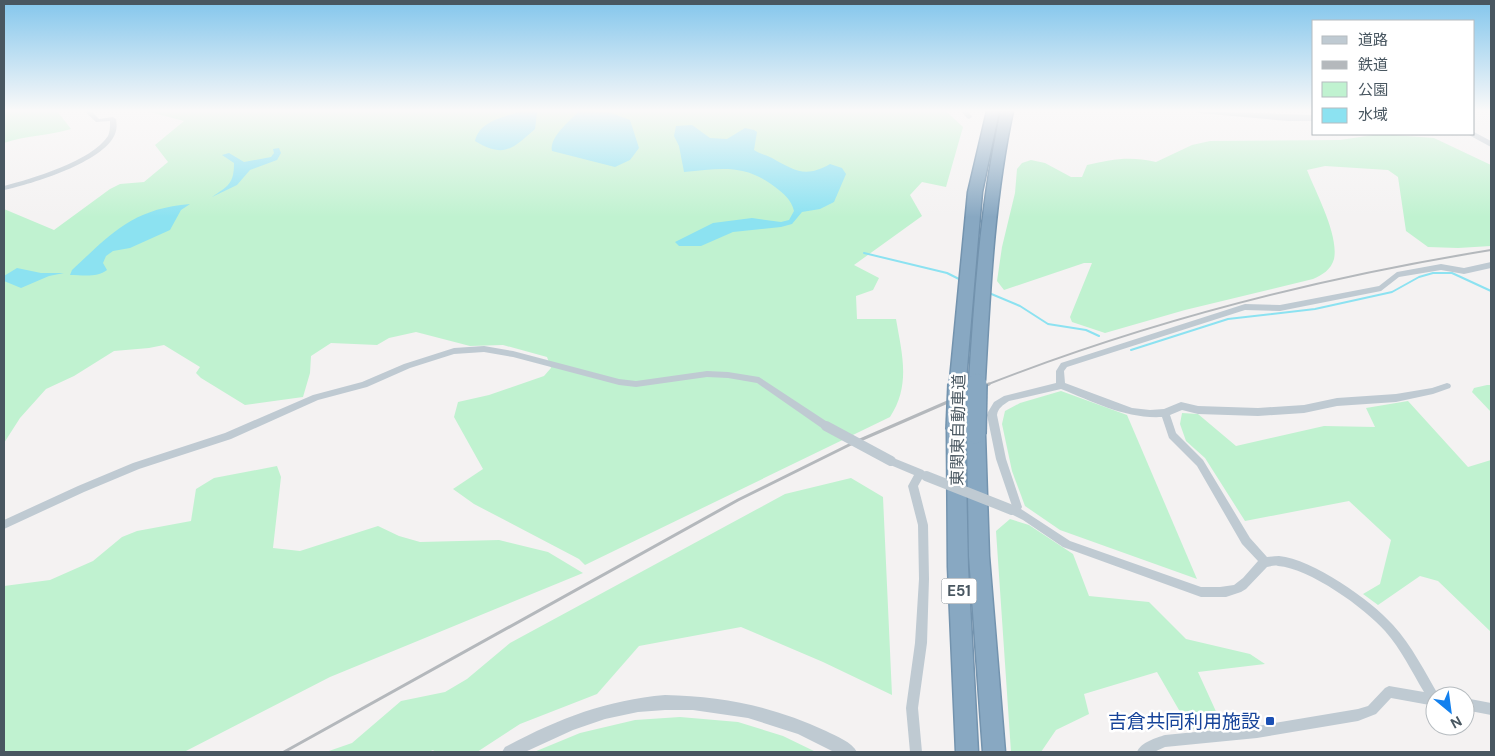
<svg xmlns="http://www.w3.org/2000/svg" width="1495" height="756" font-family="'DM Sans','Noto Sans JP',sans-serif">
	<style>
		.green { fill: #c0f2d0 }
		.water { fill: #8ce2f1 }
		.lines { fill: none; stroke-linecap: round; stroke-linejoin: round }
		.stream { stroke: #8ce2f1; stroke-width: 2 }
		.motorway-casing { stroke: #7393ae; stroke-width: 3 }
		.minor { fill: #bfcad2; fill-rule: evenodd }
		.tertiary { fill: #bfcad2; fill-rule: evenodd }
		.motorway { fill: #88a8c2; fill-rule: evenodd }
		.rail-far1 { stroke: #b4b8bc; stroke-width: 2 }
		.rail { stroke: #b4b8bc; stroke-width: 3 }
		.motorway-bridge-far1-casing { stroke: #7393ae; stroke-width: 16; stroke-linecap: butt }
		.motorway-bridge-casing { stroke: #7393ae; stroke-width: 22; stroke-linecap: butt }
		.minor-bridge { stroke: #bfcad2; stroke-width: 10 }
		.motorway-bridge-far1 { stroke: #88a8c2; stroke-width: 14 }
		.motorway-bridge { stroke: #88a8c2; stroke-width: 19 }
		.transit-dot { fill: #1a4fb4; stroke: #fff; stroke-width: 2 }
		.labels { text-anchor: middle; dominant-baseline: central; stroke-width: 5; stroke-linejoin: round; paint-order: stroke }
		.shield { fill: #fff; stroke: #808990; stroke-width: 1 }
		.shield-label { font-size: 15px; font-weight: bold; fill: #495761 }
		.street-label { font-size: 16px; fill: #495761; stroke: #fff }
		.near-transit-label { font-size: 19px; fill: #164399; stroke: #fff; text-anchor: end }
	</style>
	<rect width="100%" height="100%" fill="#f4f2f2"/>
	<g class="green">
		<path d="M4,111H57L71,129C48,136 26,135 4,143Z"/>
		<path d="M146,111H946L963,127L946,187L922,182L910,195L922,216L854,265L879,278L873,290L856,296L857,319H896C902,354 911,385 890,417L585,565L579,559L474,504L453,489L483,469L454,417L458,402L489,395L544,376L551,368L547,357L503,345L470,346L416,332L389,338L377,345L331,343L311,356L310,373L303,397L245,405L201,378L196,373L200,367L164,345L149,348L114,351L74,376L46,389L20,418L4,443V209L54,230L110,189L120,184L144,182L168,162L155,145L184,121Z"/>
		<path d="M1380,134L1434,138L1491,165V246L1458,248L1428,247L1406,231L1398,177L1388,170L1325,166L1307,170C1316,193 1339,235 1334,259C1331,270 1322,275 1313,279L1185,310L1105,333L1072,322L1070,317L1092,263H1084L1004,290L997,281L1002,247L1015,193L1017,169L1022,163L1031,160L1045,163L1071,177H1082L1087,165C1113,159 1130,156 1156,162L1192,145L1210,141L1340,140Z"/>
		<path d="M1487,385H1491V412L1472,392L1474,388Z"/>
		<path d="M1061,391L1127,415L1197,579L1060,530L1025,506L1012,471L1002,424L1005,411L1020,403Z"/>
		<path d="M1408,401L1468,467L1491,460V632L1438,581L1420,576L1378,605L1363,594L1380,584L1391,540L1349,501L1245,521L1205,458L1186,441L1180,424L1182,413L1198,414L1236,446L1324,426L1375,427L1366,408Z"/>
		<path d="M277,466L281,477L273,548L300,551L378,526L399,536L420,542L499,540L548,552L583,573L330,677L184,752H4V586L50,580L93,561L122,537L137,531L191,521L196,489L214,478Z"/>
		<path d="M851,478L883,497L892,695L823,662L741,627L639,646L597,694L520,724L477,752H435L433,750L429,752H326L352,743L401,701L445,692L467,679L510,643L785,494Z"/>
		<path d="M1010,519L1029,525L1073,554L1089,596L1149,602L1186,639L1250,654L1265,664L1198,672L1224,729H1190L1157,672L1084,694L1089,714L1056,730L1041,752H1011L996,531Z"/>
		<path d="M680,717L738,722L783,736L816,752H534L580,733L635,720Z"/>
	</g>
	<g class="water">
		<path d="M522,111H535L537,113L535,129C513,148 505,159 475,141C480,120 505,117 522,111Z"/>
		<path d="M579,111L609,112L630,120L639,148L630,160L615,167L552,151C549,137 570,121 579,111Z"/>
		<path d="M692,125L710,138L727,139L745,128L754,130L757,132L754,150C760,154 766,155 772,158C795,171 806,178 830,164L842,168L846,174L834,202L820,209L802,212L792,224L781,227L733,232L701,246H679L675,242L713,223L752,218L781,222L789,220L794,211C791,199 784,194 775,187C744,163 720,169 684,172L679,146L674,136L676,126Z"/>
		<path d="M279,148L281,153L277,160L250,170L237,185L212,197C228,186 234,184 234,163L222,155L229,153L244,162L271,157L274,153L273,149Z"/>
		<path d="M190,204L181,210L170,230L130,248L113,251L106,256L103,263L107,270C97,278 82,275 70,275L72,270C112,233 132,209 190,204Z"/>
		<path d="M17,268L41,273H64L49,276L21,288L4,281V276Z"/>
	</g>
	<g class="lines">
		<g class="stream">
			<path d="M864,253L947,273L961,280"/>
			<path d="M989,293L1020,306L1048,324L1086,330L1099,336"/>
			<path d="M1131,350L1228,319L1315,309L1392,292L1419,277L1433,273H1452L1491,291"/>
		</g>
		<g class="motorway-casing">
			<g id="motorway">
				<path d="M987,111H999L982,192L966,380L964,384L958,386L952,384L950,380L968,192Z"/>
				<path d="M1001,111H1013C994,200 990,290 985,380L983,384L977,386L971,384L969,380C975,290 981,199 1001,111Z"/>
				<path d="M956,423L962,425L965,430L968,567L978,752H956L948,567L947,430L950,425Z"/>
				<path d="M976,427L982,429L985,434L989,556L1005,752H983L969,556L967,434L970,429Z"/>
			</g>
		</g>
		<g class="minor">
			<path d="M84,111H91L99,119L113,117L116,119C117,124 117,129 115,134C104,162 32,184 4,190V186C31,179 92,161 108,136C110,132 110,127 110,121L96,122Z"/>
			<path d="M961,111H968L972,117L969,119L967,118Z"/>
			<path d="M1491,262V268L1464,274L1441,270L1399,277L1381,291L1280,311L1245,310L1067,367L1064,371L1065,383L1132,408L1150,410L1164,409L1181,402L1198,406L1258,408L1304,405L1337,398L1396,394L1432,388L1447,383L1450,384L1451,386L1450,388L1433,394L1396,402L1337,406L1304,413L1258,416L1198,414L1182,410L1170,415L1176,433L1203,460L1250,538L1267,557C1271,557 1275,556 1279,556C1312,559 1371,600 1393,625C1412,646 1425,672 1439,696H1435V706L1391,698L1376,714L1358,721L1257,738L1165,747L1154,752H1137C1141,742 1156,738 1165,735L1257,726L1358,709L1368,706L1385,688L1389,686L1424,692C1412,672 1401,649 1385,631C1365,608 1309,568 1278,566C1275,565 1271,566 1267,567L1246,589L1241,592L1226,597H1201L1063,547L1023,520L1009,513L1007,510L1009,507L1012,506L996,459L987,415L988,412L994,402L1004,396L1056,383V371L1061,363L1245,304L1280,305L1379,286L1397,272L1441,264L1464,268ZM1061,389C1094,402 1126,419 1162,417L1169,438L1197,466L1242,544L1258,561L1243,578L1234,585L1220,587H1201L1070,541L1021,509L1022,507L1006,459L997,415C998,408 1003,405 1009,401Z"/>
			<path d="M484,346L513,351L619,379L636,381L707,371L728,372L759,377L829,423L831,426L829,429H823L757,383L728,378L707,377L636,387L619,385L513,357L484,352L454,354L410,368L367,387L318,400L231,439L139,469L84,492L4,529V520L78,486L133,463L225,433L313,395L362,382L404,364L454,348Z"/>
			<path d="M891,457L923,470L928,475L926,478L922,479L918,486L928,525L929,579L927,643L918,708L922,752H910L906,708L915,643L919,579L918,525L908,486L914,475L888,464L886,461L888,458Z"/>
			<path d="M1465,698L1491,703V715L1465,710Z"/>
		</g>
		<g class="tertiary">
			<path d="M1195,111L1314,115V121H1288L1199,113Z"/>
			<path d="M1474,132L1491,141V147L1467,134H1474Z"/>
			<path d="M665,695C723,696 774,707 826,731C836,736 852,742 857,752H834L798,734L748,718L693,710H665L638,712L605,719L573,730L525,752H502L505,747C558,719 606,700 665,695Z"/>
		</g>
		<use href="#motorway" class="motorway"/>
		<path class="rail-far1" d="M986,385C1149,321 1318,278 1491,250"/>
		<path class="rail" d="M284,752L738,500L851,444L989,384"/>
		<g class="motorway-bridge-far1-casing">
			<g id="motorway-bridge-far1">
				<path d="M958,385V380"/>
				<path d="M977,385V380"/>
			</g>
		</g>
		<g class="motorway-bridge-casing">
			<g id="motorway-bridge">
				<path d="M956,430L958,384"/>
				<path d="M976,434L977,384"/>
			</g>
		</g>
		<g class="minor-bridge">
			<path d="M826,426L891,461"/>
			<path d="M926,476L1012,510"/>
		</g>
		<use href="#motorway-bridge-far1" class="motorway-bridge-far1"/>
		<use href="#motorway-bridge" class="motorway-bridge"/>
	</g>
	<linearGradient id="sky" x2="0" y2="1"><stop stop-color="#83c6ec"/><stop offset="0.51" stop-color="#faf9f9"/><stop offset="1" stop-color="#faf9f9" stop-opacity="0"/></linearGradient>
	<rect width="1495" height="217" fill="url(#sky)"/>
	<rect class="transit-dot" x="1265" y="716" width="10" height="10" rx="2.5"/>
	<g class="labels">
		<rect class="shield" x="941.5" y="578.5" width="35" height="25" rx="4"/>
		<g class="shield-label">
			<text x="959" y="591">E51</text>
		</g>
		<g class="street-label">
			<text transform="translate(958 430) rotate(-89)">東関東自動車道</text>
		</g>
		<g class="near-transit-label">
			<text x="1260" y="721">吉倉共同利用施設</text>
		</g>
	</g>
	<rect width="1495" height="756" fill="none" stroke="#495761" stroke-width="10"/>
	<rect x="1312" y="20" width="162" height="115" fill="#ffffff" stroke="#b6bcc0"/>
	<rect x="1322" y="36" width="25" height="8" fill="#bfcad2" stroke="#b6bcc0"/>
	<text x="1358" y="45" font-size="15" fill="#495761">道路</text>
	<rect x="1322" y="61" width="25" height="8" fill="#b4b8bc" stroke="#b6bcc0"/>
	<text x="1358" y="70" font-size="15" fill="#495761">鉄道</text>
	<rect x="1322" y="82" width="25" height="15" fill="#c0f2d0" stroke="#b6bcc0"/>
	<text x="1358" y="95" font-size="15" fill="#495761">公園</text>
	<rect x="1322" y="108" width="25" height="15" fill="#8ce2f1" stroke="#b6bcc0"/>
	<text x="1358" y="120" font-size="15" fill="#495761">水域</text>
	<g transform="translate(1450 711) rotate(151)"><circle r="24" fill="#ffffff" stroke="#b6bcc0"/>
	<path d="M0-4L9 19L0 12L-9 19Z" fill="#1280ee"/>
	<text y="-8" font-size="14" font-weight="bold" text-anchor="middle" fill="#495761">N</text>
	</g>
</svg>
